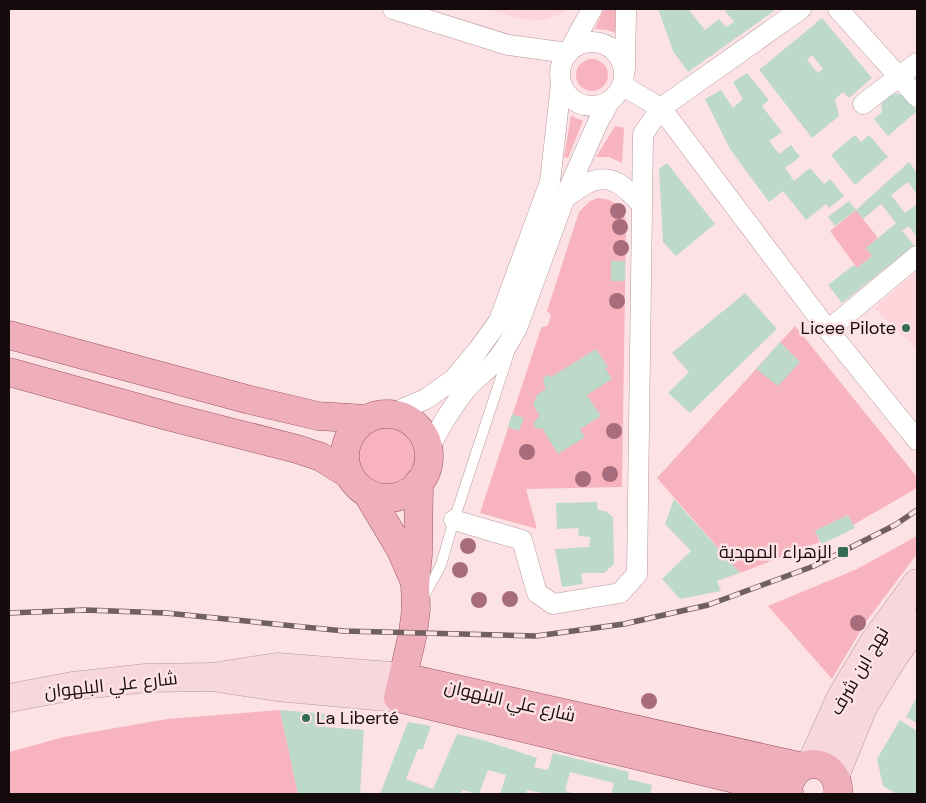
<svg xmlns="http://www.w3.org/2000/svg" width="926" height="803" font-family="'DM Sans',Cairo,sans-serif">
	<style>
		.built { fill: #fed5db }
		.green { fill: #f8b4be }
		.building { fill: #bdd9ca; fill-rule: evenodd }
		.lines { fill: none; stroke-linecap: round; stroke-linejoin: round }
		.lane-casing { stroke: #b6989c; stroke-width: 11 }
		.street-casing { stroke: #b6989c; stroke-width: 21 }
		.secondary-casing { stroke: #b6989c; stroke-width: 29 }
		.primary-casing { stroke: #9b5360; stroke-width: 29 }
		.lane { stroke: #fff; stroke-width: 10 }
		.street { stroke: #fff; stroke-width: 20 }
		.secondary { stroke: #f7d7dd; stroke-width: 28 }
		.primary { stroke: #eeafbb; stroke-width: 28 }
		.rail-casing { stroke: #706061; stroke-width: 5.5 }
		.rail { stroke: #fce2e5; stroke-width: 4; stroke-dasharray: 11; stroke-linecap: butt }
		.tree { fill: #a86d7d }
		.poi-dot { fill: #356c53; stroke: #fce2e5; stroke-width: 2 }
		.labels { text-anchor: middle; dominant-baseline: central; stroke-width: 5; stroke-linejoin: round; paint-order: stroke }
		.poi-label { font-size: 18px; fill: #150b0c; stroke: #fce2e5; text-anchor: end }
		.street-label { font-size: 18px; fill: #150b0c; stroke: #fce2e5 }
	</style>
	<rect width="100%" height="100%" fill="#fce2e5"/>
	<g class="built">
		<path d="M489,9H567L562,13L545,20L521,19Z"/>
		<path d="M917,271V349L874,308Z"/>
	</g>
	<g class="green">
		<path d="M604,9H618L616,33L607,30L595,29Z"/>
		<circle cx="592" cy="75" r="16"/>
		<path d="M571,116L583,121L568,158L564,157Z"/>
		<path d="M615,126L624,128L622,163L609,157H596Z"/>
		<path d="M598,198C614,199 624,207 626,224L622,487L526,489L537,529L480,513L541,328L548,325L551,315L547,311L579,212L590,201Z"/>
		<path d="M856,210L878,238L867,248L872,256L857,268L830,231Z"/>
		<path d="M795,326L917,477V488L853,525L848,515L815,531L820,542L740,573L657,478Z"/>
		<circle cx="389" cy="457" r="34"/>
		<path d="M917,536V554L865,623L832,679L768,606L857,569Z"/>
		<path d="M280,710L298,794H9V752L64,737L167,719Z"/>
	</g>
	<g class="building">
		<path d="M658,9H688L705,30L719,19L726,27L734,22L725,11L728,9H777L688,72L673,51Z"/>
		<path d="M822,18L872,78L849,98L843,92L835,99L839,116L812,138L759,70ZM812,55L823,69L818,73L807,60Z"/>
		<path d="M747,73L769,100L762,106L782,132L769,141L779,154L791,145L800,157L785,168L794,181L810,168L824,184L830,179L844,196L829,208L826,204L806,220L783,191L769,202L730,149L705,99L721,90L733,108L743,99L733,82Z"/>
		<path d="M892,93L904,95L917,111L888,136L874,119L882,112L881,103Z"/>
		<path d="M855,135L861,142L869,135L888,157L855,185L831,155Z"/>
		<path d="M909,162L917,173V194L908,182L891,195L905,213L917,204V237L909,226L902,231L914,245L842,303L828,285L854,265L857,268L872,256L866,248L896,223L881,204L863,219L856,210Z"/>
		<path d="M667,163L715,224L676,256L663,242L659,169Z"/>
		<path d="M849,201L856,210L835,226L828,217Z"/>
		<rect x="611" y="261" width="14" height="20"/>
		<path d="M745,293L777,329L690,413L668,393L689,372L672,353Z"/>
		<path d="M780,342L800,362L778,386L756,369Z"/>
		<path d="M596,349L608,367L605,368L612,379L587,395L601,416L580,429L585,437L558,454L542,428L539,429L534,427V422L540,416L533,405L537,395L546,389L543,381L545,376L549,375L551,377Z"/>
		<path d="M512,414L524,418L519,431L508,427Z"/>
		<path d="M674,499L740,573L717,581L721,591L680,599L662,579L691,551L665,524Z"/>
		<path d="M597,502L598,510L605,511L613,517L614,564L604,573H581L583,584L562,587L555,549L589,547L590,537L578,536L579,528L557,529L556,503Z"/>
		<path d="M848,515L855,528L822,544L815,531Z"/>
		<path d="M917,697V723L906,717Z"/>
		<path d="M280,710L327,714L326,727L364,730L360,794H298Z"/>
		<path d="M900,720L917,731V794H897L883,786L877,759Z"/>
		<path d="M408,722L431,726L423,749H418L406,779L433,789L457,734L483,740L537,758L534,767L548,770L553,753L629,772L628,779L652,785L650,794H611L614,783L570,772L565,791L576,794H542V793L527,790L526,794H500L506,775L488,770L479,794L462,790L461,794H380Z"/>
	</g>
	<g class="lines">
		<g class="lane-casing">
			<path id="lane" d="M423,598L441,565L454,520L509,353"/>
		</g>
		<g class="street-casing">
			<g id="street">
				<path d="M393,9L508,45L568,53"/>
				<path d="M838,9L917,97"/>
				<circle cx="592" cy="74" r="32"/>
				<path d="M569,51L592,9"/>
				<path d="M625,69L626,9"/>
				<path d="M623,86L661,108L828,330L917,440"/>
				<path d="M863,104L917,63"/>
				<path d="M565,197C573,193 579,188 586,184C610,171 626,187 641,204"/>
				<path d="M828,330L917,256"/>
				<path d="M391,414L426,399L454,379L478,350L499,321L550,182L561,84"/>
				<path d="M428,451C439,428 451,408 467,388C475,379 485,372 493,364C503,353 510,341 517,328L565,197L598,122L610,101"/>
				<path d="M454,520L522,540L537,593L553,604L620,593L637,574L643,134L661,108L801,9"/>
			</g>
		</g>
		<g class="secondary-casing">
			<g id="secondary">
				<path d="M9,698L73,686L146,678L213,677"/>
				<path d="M398,698L277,687L213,677L277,667L403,677"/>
				<path d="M811,764L841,697L874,642L917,583"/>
				<path d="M835,776L863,707L895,655L917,624"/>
			</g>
		</g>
		<g class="primary-casing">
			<g id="primary">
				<path d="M9,335L250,400L318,416L367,419"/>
				<path d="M9,372L171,417L297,449L321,457L350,475"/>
				<circle cx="387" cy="456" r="42"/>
				<path d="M419,482L418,555L415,584L416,609L413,633L398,698L789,792"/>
				<path d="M367,493L401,550L414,580"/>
				<path d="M403,677L803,767"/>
				<path d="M791,780C804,752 841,764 838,794"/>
			</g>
		</g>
		<use href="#lane" class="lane"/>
		<use href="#street" class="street"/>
		<use href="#secondary" class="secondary"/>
		<use href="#primary" class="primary"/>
		<g class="rail-casing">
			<path id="rail" d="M9,613L85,610L166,613L344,631L536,636L624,624L708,605L814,566L895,525L917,510"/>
		</g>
		<use href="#rail" class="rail"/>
	</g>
	<g class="tree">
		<circle cx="618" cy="211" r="8"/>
		<circle cx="620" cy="227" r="8"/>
		<circle cx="621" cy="248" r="8"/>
		<circle cx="617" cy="301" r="8"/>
		<circle cx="614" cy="431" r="8"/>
		<circle cx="527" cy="452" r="8"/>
		<circle cx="610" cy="474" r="8"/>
		<circle cx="583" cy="479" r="8"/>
		<circle cx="468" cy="546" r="8"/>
		<circle cx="460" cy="570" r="8"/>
		<circle cx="510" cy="599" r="8"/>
		<circle cx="479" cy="600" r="8"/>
		<circle cx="858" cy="623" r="8"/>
		<circle cx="649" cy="701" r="8"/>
	</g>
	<g class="poi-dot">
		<circle cx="906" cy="328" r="5"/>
		<rect x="837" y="546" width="12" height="12" rx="2.5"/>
		<circle cx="306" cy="718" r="5"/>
	</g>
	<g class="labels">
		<g class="poi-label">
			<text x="896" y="328">Licee Pilote</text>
			<text x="832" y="552">الزهراء المهدية</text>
			<text x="316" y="718" text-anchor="start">La Liberté</text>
		</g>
		<g class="street-label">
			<text transform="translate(859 671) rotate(-60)">نهج ابن شرف</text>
			<text transform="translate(111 685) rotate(-6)">شارع علي البلهوان</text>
			<text transform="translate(510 701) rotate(13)">شارع علي البلهوان</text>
		</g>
	</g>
	<rect width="926" height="803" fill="none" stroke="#150b0c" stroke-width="20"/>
</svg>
